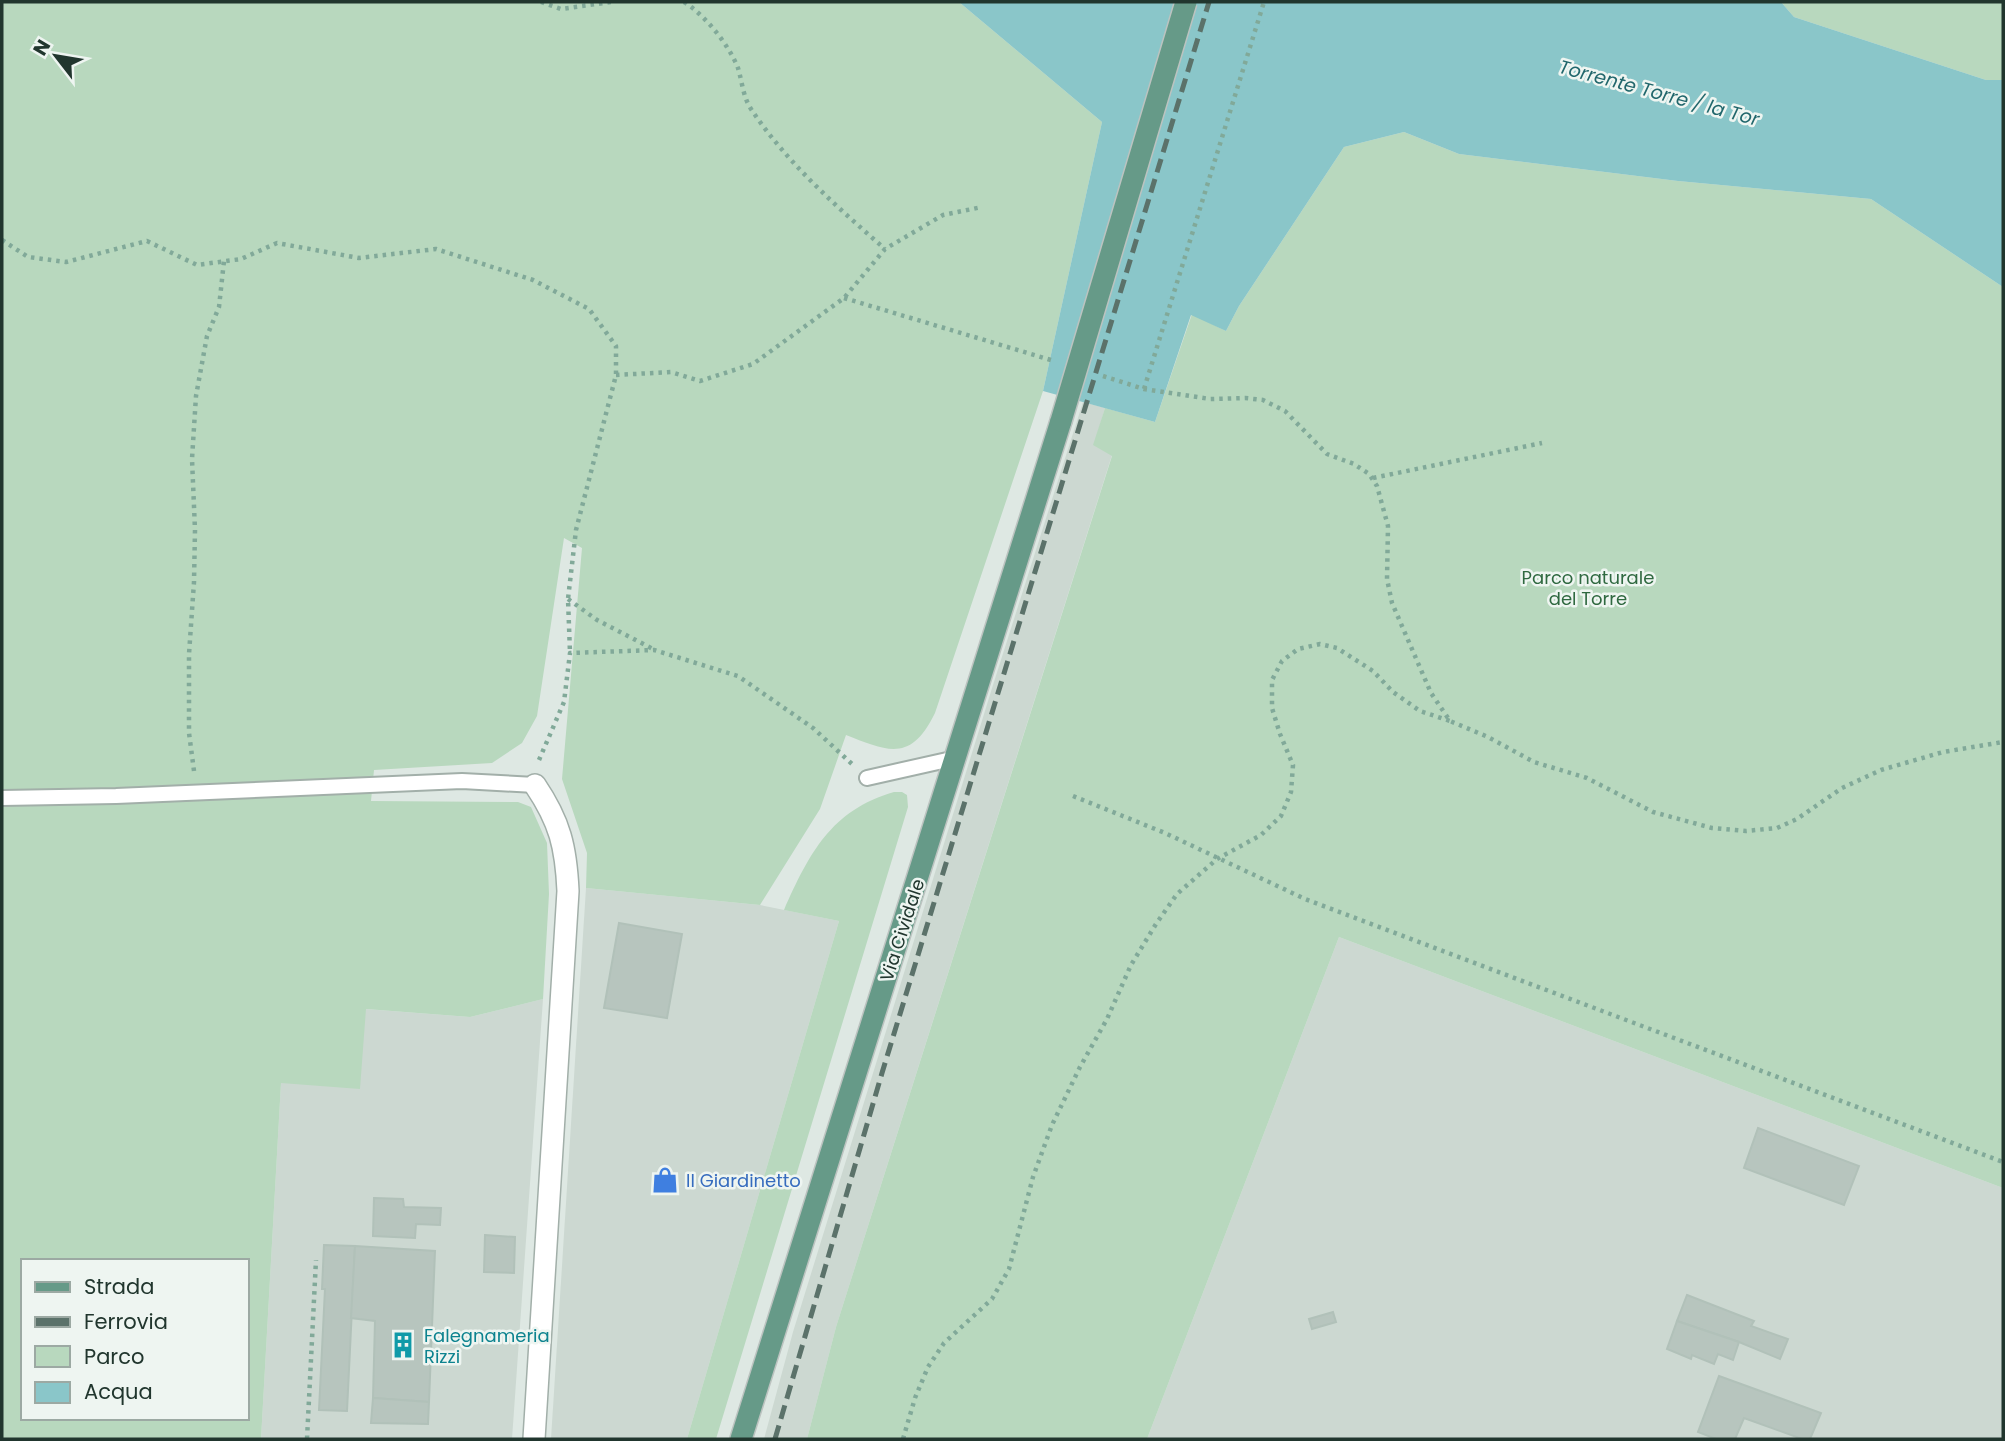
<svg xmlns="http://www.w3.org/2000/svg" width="2005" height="1441" font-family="Poppins,sans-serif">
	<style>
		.built { fill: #ccd8d1 }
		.green { fill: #b8d8be; fill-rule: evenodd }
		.water { fill: #8ac6c9 }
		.building { fill: #b7c5be; stroke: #b1c1b9; stroke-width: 2 }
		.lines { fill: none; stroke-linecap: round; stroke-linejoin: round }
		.service-casing { stroke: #a2afa9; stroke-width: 18 }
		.minor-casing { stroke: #a2afa9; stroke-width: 24 }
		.primary-casing { stroke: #bcc3c0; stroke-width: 24 }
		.path { stroke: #81a999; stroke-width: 4.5; stroke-dasharray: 3.5 5; stroke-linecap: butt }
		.service { stroke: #fff; stroke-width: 14 }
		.minor { stroke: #fff; stroke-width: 21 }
		.primary { stroke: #669a88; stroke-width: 21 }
		.rail { stroke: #5b726a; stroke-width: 5; stroke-dasharray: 14 7; stroke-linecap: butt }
		.primary-bridge-casing { stroke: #bcc3c0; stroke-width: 24; stroke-linecap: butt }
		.primary-bridge { stroke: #669a88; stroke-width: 21 }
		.labels { text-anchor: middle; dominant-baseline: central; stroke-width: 5; stroke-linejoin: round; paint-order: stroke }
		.park-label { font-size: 18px; fill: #2f6940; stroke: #eef5f1 }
		.street-label { font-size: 18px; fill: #21362e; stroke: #eef5f1 }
		.shop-label { font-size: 18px; fill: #366cbe; stroke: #eef5f1; text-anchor: start }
		.culture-label { font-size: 18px; fill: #0d838f; stroke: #eef5f1; text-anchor: start }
		.water-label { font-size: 19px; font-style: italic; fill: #21676c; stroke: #eef5f1 }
	</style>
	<rect width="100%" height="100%" fill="#dee8e3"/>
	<g class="built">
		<path d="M1083,402L1105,408L1094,445L1112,455L836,1327L807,1439H764L793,1332L993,685Z"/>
		<path d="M586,888L760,905L839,921L687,1439H551Z"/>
		<path d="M1339,937L2003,1188V1439H1147Z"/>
		<path d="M543,999L512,1439H261L281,1083L365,1009L470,1017Z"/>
	</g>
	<g class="green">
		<path d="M2,2H959L1102,122L1043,391L935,713C911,762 889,752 846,735L820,809L760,905L586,888L587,853L562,779L582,548L564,538L537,716L522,743L492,763L374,770L371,801L518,802L531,807L547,843L549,894L543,999L470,1017L366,1009L360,1089L281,1083L261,1439H2ZM23,1261H247V1418H23Z"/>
		<path d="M1781,2H2003V80H1986L1794,17Z"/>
		<path d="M1404,132L1459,154L1678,181L1871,199L2003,287V1188L1339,937L1147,1439H807L836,1327L1112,456L1093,445L1105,408L1155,422L1192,314L1226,331L1239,306L1344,147Z"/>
		<path d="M894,792H902L907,795L908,807L716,1439H687L839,921L784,910C809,854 831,810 894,792Z"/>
	</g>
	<path class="water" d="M959,2H1781L1794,17L1986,80H2003V287L1871,199L1678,181L1459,154L1404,132L1344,147L1239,306L1226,331L1191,315L1155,422L1043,391L1102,122Z"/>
	<g class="building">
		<path d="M619,923L682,934L667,1018L604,1008Z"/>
		<path d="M1758,1128L1859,1166L1844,1205L1744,1168Z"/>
		<path d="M374,1198L403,1199L404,1207L441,1208L440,1225L416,1224L415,1238L373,1236Z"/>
		<path d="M485,1235L515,1237L514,1273L484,1272Z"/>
		<path d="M324,1245L355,1246L347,1411L319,1410L325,1289H322Z"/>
		<path d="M355,1246L435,1251L429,1402L373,1398L375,1321L351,1318Z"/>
		<path d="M1687,1295L1754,1321L1751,1326L1788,1339L1780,1359L1739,1342L1677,1321Z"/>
		<path d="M1333,1312L1336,1322L1312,1329L1309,1319Z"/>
		<path d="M1677,1321L1739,1342L1733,1360L1718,1354L1714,1364L1692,1355L1691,1359L1667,1349Z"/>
		<path d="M1719,1376L1821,1413L1810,1439H1802L1744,1418L1735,1439H1716L1698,1432Z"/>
		<path d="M373,1398L429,1402L428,1424L371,1423Z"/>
	</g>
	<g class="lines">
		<g class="service-casing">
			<g id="service">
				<path d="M867,778L956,758"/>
				<path d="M2,798L116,796L462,781L535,785"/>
			</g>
		</g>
		<g class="minor-casing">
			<path id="minor" d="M534,1439L568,891C566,847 560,822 535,785"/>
		</g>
		<g class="primary-casing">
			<path id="primary" d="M741,1439L1061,421"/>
		</g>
		<g class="path">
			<path d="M541,2L561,9L611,2"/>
			<path d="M684,2C705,15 729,45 738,68C742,81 743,97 751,109C787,163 836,206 885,249"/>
			<path d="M2,240L28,257L66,262L147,241L197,265L241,259L277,243L359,258L436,249L533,280L589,309L616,346V375L576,530L568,599L570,653"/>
			<path d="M844,298L1051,360"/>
			<path d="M616,375L671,372L700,381L753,364L844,298L885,249L943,215L982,207"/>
			<path d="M1103,376L1144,389L1210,399L1245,398L1263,400L1285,411L1327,454L1354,464L1369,474L1377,486L1388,526L1387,579L1392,603L1431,693L1450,721L1488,737L1534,762L1587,778L1653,812L1712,828L1746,831L1777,828L1797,819L1842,788L1881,770L1943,752L2003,742"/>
			<path d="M1144,389L1264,2"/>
			<path d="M1373,478L1542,443"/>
			<path d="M568,599L597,620L653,649"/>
			<path d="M539,760L564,702L570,653L654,650L738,676L813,728L852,764"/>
			<path d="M194,771L189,733V654L194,582L195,530L192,459L196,396L207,336L219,307L224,261"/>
			<path d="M1073,796L1165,833L1305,899L2003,1162"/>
			<path d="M307,1439L316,1260"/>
			<path d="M903,1439L915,1398L928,1367L944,1343L992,1299L1009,1269L1033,1177L1052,1125L1080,1067L1107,1019L1131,965L1156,924L1177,894L1217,859L1261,835L1281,816L1291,792L1293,765L1280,734L1272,708V680L1282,661L1298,649L1320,644L1337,648L1373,671L1393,692L1420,711L1450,721"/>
		</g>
		<use href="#service" class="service"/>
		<use href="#minor" class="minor"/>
		<use href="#primary" class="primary"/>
		<path class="rail" d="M775,1439L882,1073L1209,2"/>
		<g class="primary-bridge-casing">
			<path id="primary-bridge" d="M1061,421L1186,2"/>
		</g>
		<use href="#primary-bridge" class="primary-bridge"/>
	</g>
	<defs>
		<g id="shop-bare" transform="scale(2.1)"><path d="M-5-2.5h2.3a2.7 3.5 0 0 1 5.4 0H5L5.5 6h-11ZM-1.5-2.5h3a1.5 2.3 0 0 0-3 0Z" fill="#3f7fe0" stroke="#eef5f1" stroke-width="2.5" paint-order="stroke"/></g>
		<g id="building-bare" transform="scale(2.1)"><path d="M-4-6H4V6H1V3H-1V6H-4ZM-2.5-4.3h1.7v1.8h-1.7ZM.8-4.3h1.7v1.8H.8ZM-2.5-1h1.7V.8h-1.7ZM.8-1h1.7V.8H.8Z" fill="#0f9aa8" stroke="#eef5f1" stroke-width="2.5" paint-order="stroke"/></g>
	</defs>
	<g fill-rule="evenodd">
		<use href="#shop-bare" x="665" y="1180"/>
		<use href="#building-bare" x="403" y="1345"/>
	</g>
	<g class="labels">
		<g class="park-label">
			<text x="1588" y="577">Parco naturale<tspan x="1588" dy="21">del Torre</tspan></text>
		</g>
		<g class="street-label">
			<text transform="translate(902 930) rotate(-72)">Via Cividale</text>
		</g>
		<g class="shop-label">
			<text x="686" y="1180">Il Giardinetto</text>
		</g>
		<g class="culture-label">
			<text x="424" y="1335">Falegnameria<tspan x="424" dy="21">Rizzi</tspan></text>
		</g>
		<g class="water-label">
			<text transform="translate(1659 93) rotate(15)">Torrente Torre / la Tor</text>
		</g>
	</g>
	<rect width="2005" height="1441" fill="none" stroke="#21362e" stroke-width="7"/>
	<rect x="21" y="1259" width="228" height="161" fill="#eef5f1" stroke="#9ca9a3" stroke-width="2"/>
	<rect x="35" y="1282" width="35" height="10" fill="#669a88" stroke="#9ca9a3" stroke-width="2"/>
	<text x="84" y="1294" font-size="21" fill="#21362e">Strada</text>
	<rect x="35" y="1317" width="35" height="10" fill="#5b726a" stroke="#9ca9a3" stroke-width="2"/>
	<text x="84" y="1329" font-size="21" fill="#21362e">Ferrovia</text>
	<rect x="35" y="1346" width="35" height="21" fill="#b8d8be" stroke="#9ca9a3" stroke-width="2"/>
	<text x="84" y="1364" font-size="21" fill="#21362e">Parco</text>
	<rect x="35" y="1382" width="35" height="21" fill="#8ac6c9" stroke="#9ca9a3" stroke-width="2"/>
	<text x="84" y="1399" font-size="21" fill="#21362e">Acqua</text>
	<g transform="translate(56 56) rotate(301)" stroke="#eef5f1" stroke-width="5" paint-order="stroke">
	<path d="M0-5L12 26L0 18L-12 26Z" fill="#21362e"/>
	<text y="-10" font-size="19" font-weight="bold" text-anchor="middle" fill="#21362e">N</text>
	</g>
</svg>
